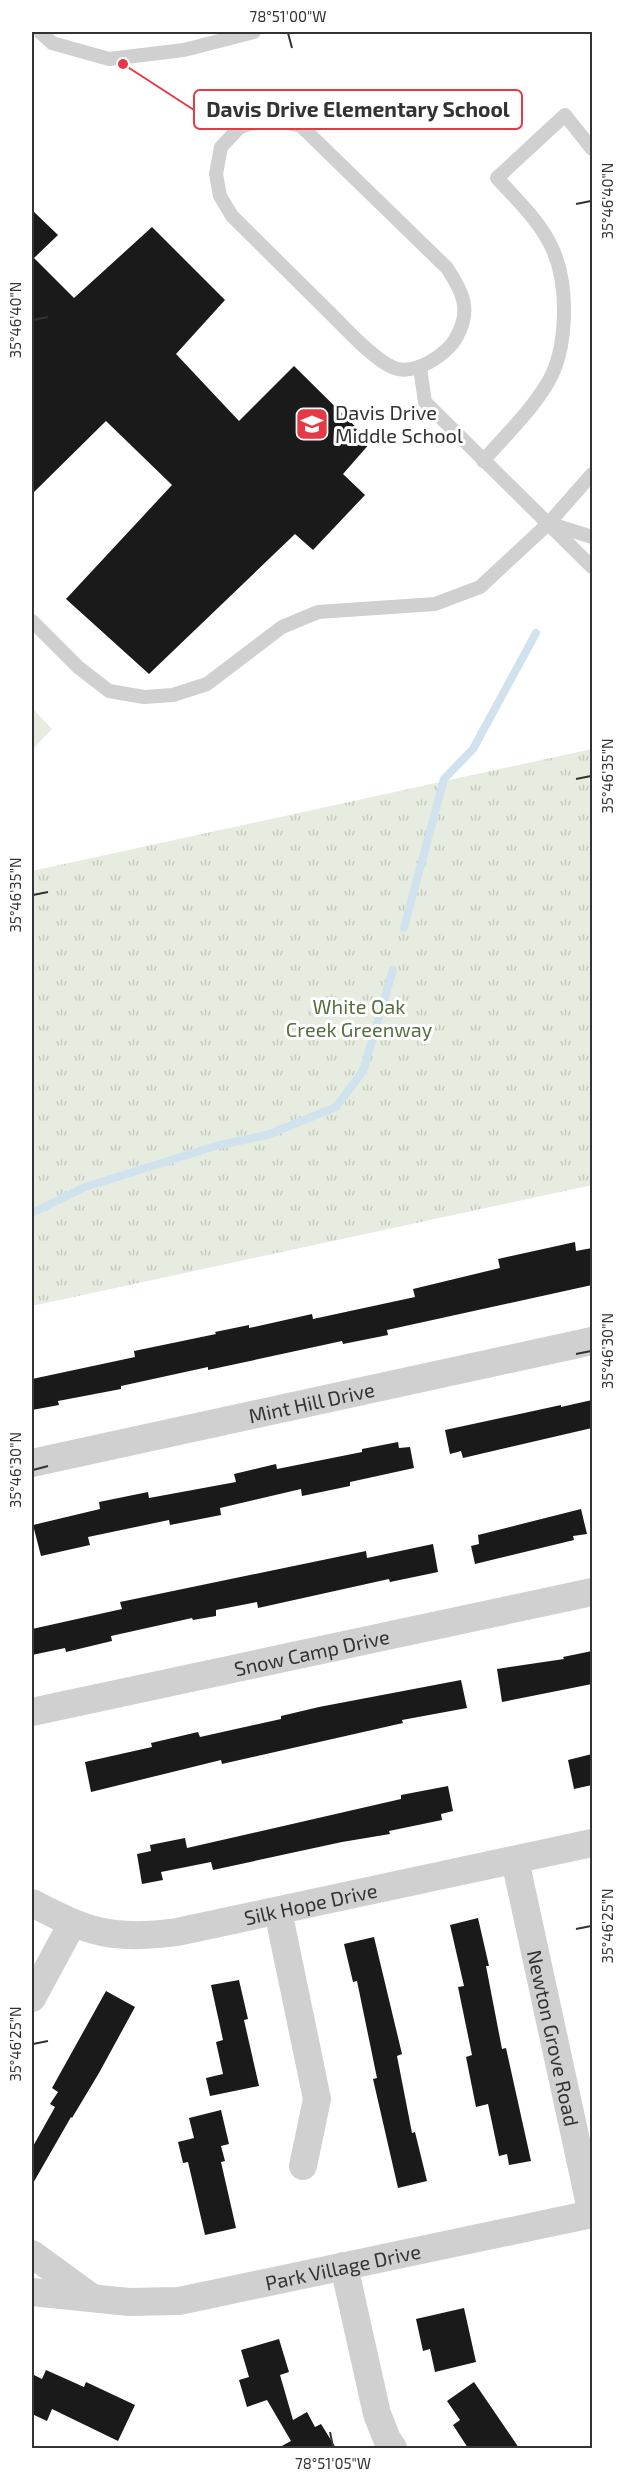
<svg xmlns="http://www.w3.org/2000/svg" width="624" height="2480" font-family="'Exo 2',sans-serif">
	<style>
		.grass { fill: url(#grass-tufts) }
		.pitch { fill: #e6ecdf }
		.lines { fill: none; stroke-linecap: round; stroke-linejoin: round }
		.stream { stroke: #cfe2ee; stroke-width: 8 }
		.building { fill: #1a1a1a }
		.service { stroke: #d0d0d0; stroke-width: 14 }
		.minor { stroke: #d0d0d0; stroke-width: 28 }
		.ticks { fill: none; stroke: #333; stroke-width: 2 }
		.labels { text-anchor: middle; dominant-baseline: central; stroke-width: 6; stroke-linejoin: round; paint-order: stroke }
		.poi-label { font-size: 20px; fill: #333; stroke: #fff; text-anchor: start }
		.park-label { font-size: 20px; fill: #56703f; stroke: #fff }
		.street-label { font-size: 20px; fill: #333; stroke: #fff }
		.leader { fill: none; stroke: #e63946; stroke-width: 2 }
		.callout-dot { fill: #e63946; stroke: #fff; stroke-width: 2 }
		.callout { fill: #fff; stroke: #e63946; stroke-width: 2 }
		.callout-label { font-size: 21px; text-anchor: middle; font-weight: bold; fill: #333 }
		.neatline { fill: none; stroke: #333; stroke-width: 2 }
		.ticks-label { font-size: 15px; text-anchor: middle; fill: #333 }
	</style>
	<defs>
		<pattern id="grass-tufts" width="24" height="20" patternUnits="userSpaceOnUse" patternTransform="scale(1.5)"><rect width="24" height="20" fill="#e6ecdf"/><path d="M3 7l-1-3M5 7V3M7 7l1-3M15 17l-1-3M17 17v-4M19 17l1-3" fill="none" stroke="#c6cbc0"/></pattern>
	</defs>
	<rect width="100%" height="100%" fill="#fff"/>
	<path class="grass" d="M592,749V1185L32,1306V871Z"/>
	<path class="pitch" d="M32,708L52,729L32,750Z"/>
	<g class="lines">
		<g class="stream">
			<path d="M404,928L444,779L473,749L536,633"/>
			<path d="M32,1213L85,1187L219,1145L267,1135L336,1107L363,1071L393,970"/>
		</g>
	</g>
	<g class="building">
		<path d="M32,210L58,235L34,258L74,298L152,227L225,300L176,354L239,421L294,366L371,442L343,474L365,495L313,550L295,534L149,674L66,599L172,485L106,421L32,494Z"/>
		<path d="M575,1242L576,1251L592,1248V1285L387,1330L388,1335L343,1344L342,1341L236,1364L208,1370V1367L121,1386V1389L58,1401L59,1405L32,1410V1379L135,1357L134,1351L216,1334L215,1332L249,1325V1328L312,1314L313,1319L415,1297L413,1289L500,1268L498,1259Z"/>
		<path d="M592,1400V1428L463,1458L461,1451L450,1454L445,1430L561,1405V1407Z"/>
		<path d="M398,1442L399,1448L410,1447L414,1468L350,1482V1486L302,1496L301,1489L220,1508L221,1515L170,1525L169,1520L88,1537L90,1545L41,1556L33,1525L100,1509L99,1502L148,1492L149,1498L236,1482L234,1474L276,1464L277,1469L362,1452V1449Z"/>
		<path d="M581,1509L587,1534L573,1536L574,1540L475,1564L471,1546L479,1544L478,1535Z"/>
		<path d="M433,1544L438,1572L390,1582L389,1579L258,1608L257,1602L216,1610V1616L193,1620L192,1618L111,1636L112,1641L66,1652L65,1648L32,1655V1629L122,1609L120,1602L366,1551L367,1558Z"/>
		<path d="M592,1651V1684L502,1702L497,1669L564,1659L563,1657Z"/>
		<path d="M461,1680L467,1708L402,1720L403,1723L222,1764L221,1760L91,1792L85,1762L152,1747L151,1743L198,1732L200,1737L281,1719V1716L319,1707Z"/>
		<path d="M592,1754V1785L574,1789L568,1760Z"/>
		<path d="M448,1786L453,1811L441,1814L442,1820L389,1831L390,1834L342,1842L213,1870L211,1862L161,1872L163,1880L142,1884L137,1854L151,1851L150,1845L185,1838L187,1848L401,1799V1795Z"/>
		<path d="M478,1918L489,1966H486L502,2049L506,2048L531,2161L509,2165L507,2154L499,2156L488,2104L476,2107L466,2057L472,2055L458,1987L464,1986L450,1925Z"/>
		<path d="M374,1937L402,2054L397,2056L412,2133L415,2132L427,2181L398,2188L373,2079L377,2078L357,1981L353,1982L344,1944Z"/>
		<path d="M239,1980L248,2019L244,2020L259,2086L210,2096L206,2078L223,2074L216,2042L223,2040L211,1985Z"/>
		<path d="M106,1991L135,2007L99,2073L72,2118L71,2117L32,2185V2148L55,2107L50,2104L58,2092L52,2088Z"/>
		<path d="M221,2110L229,2144L221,2146L225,2161L221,2162L236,2228L205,2235L188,2162L183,2163L178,2142L194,2138L189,2118Z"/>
		<path d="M464,2308L476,2362L435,2372L430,2349L423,2351L416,2319Z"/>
		<path d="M279,2339L289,2372L280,2375L293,2420L307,2412L315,2427L321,2424L336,2448H278L291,2441L267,2400L247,2407L239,2380L249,2377L241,2350Z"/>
		<path d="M46,2370L84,2387L86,2382L135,2405L118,2441L52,2409L47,2421L32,2414V2374L42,2379Z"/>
		<path d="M474,2382L519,2448H468L453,2425L460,2420L447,2401Z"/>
	</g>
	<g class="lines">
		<g class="service">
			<path d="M40,32L52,43L109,59L184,50L254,32"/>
			<path d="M268,118L301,126L447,268C462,291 472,309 457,336C448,355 413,377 392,367C374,359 348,331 333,316C300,283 266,250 232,216L220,196L216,174L221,147L240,127Z"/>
			<path d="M420,368L425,402L592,567"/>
			<path d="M483,461C505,436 530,412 547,384C568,350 569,286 553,250C541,222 517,200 497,178L565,115L592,149"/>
			<path d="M551,524L592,537"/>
			<path d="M32,621L78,667L109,691L144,697L173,695L207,684L282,627L318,612L435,604L480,587L549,523L592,474"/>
		</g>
		<g class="minor">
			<path id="s1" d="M32,1463L592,1341"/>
			<path id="s2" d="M32,1712L592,1592"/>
			<path id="s3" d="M515,1860L592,2214"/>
			<path id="s4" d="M32,1903C88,1932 112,1941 177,1932L592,1843"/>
			<path d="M278,1911L317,2099L303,2166"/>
			<path d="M32,1998L72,1924"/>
			<path d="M32,2254L91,2297"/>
			<path d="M344,2266L377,2414L387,2439L393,2448"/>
			<path id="s5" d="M32,2292L129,2302L179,2301L592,2214"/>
		</g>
	</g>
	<path class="ticks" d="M288,33L292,48M576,204L591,201M33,320L48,317M576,779L591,776M33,895L48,892M576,1354L591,1351M33,1470L48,1466M576,1929L591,1926M33,2044L48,2041M330,2432L333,2447"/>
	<defs>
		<g id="school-square" transform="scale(1.725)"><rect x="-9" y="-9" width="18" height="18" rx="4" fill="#e63946" stroke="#fff"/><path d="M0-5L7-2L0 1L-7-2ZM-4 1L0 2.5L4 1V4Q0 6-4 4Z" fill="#fff"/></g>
	</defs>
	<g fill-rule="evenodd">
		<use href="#school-square" x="312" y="424"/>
	</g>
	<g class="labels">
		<g class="poi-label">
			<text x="335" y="412">Davis Drive<tspan x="335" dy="23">Middle School</tspan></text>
		</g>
		<g class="park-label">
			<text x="359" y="1006">White Oak<tspan x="359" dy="23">Creek Greenway</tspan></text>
		</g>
		<g class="street-label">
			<text stroke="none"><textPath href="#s1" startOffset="286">Mint Hill Drive</textPath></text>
			<text stroke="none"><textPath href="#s2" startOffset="286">Snow Camp Drive</textPath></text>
			<text stroke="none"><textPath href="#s4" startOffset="288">Silk Hope Drive</textPath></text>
			<text stroke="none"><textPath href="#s3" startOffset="182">Newton Grove Road</textPath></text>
			<text stroke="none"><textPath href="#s5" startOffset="315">Park Village Drive</textPath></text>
		</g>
	</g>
	<path class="leader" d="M123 64L194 110"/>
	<circle class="callout-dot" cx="123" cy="64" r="6"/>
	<rect class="callout" x="194" y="90" width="328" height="39" rx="6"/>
	<g class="callout-label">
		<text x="358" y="117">Davis Drive Elementary School</text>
	</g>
	<rect width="624" height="2480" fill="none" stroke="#ffffff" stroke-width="66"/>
	<rect x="33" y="33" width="558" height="2414" class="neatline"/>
	<g class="ticks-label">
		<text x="288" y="22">78°51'00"W</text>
		<text transform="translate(608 201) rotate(-90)" y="5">35°46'40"N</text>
		<text transform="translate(16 320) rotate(-90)" y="5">35°46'40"N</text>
		<text transform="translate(608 776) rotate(-90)" y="5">35°46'35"N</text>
		<text transform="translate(16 895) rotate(-90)" y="5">35°46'35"N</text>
		<text transform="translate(608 1351) rotate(-90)" y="5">35°46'30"N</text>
		<text transform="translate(16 1470) rotate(-90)" y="5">35°46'30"N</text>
		<text transform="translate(608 1926) rotate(-90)" y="5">35°46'25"N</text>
		<text transform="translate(16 2044) rotate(-90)" y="5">35°46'25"N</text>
		<text x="333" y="2469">78°51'05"W</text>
	</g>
</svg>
